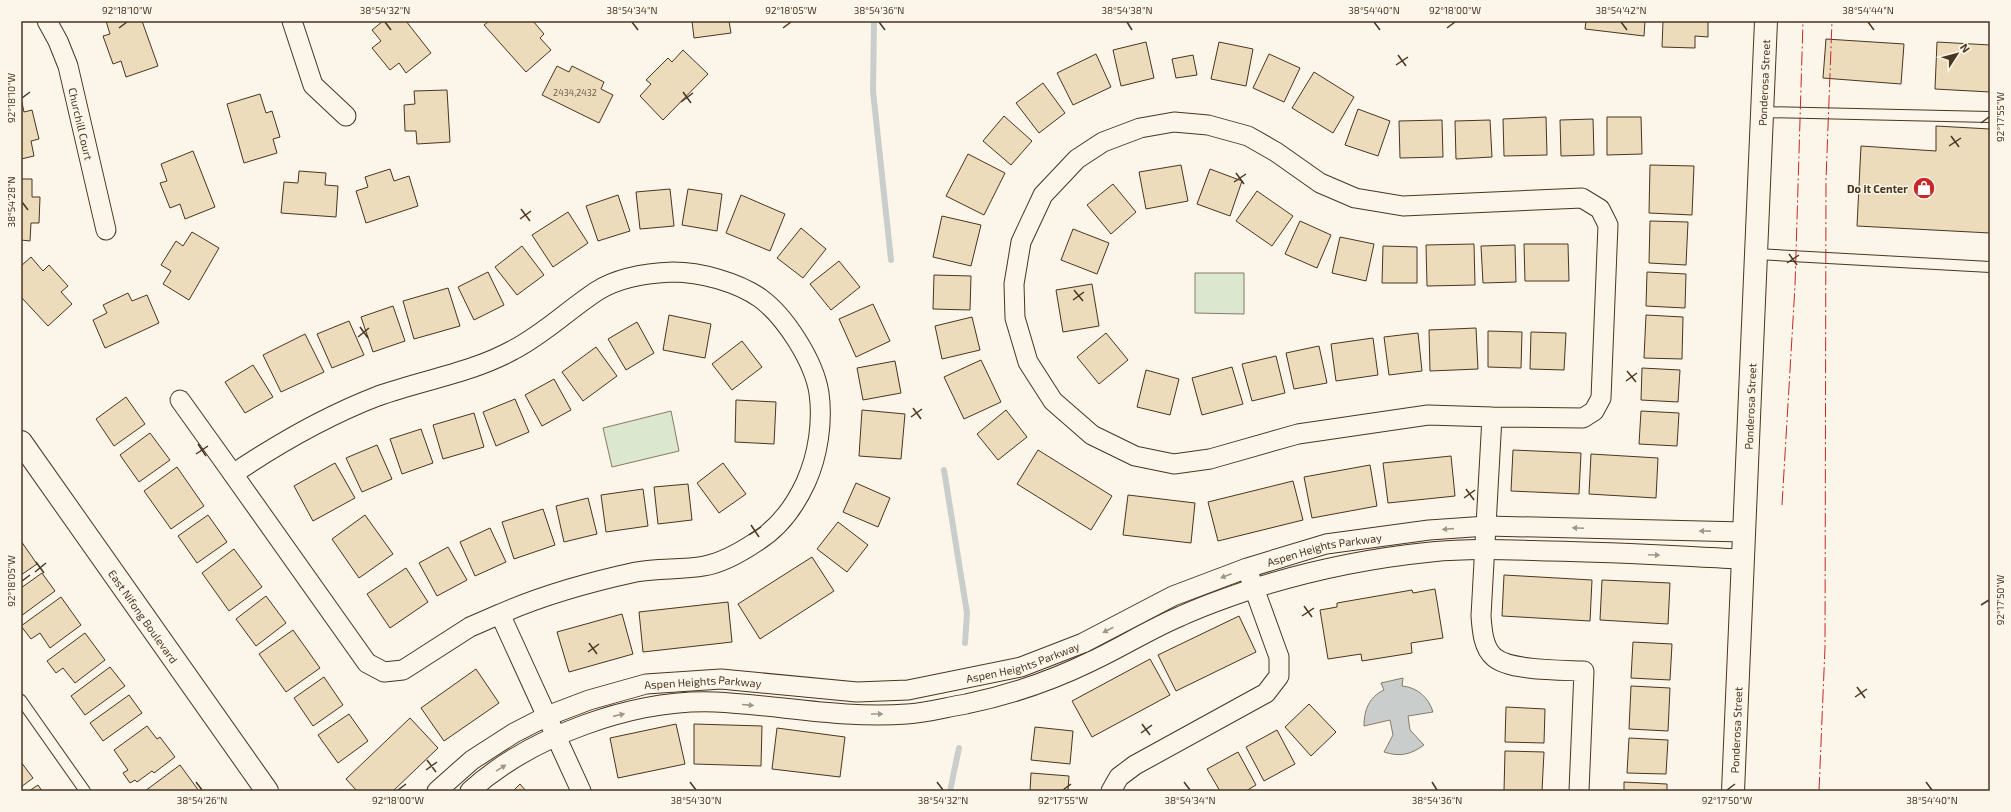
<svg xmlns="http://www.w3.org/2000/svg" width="2011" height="812" font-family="'Exo 2',sans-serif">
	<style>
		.green { fill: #dce7d0; stroke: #887966 }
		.water { fill: #c9cecd; stroke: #887966 }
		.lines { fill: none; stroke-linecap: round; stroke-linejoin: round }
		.stream { stroke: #c9cecd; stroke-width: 6 }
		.building { fill: #ecdcbc; stroke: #4a3520 }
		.service-casing { stroke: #4a3520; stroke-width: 12 }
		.minor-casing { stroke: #4a3520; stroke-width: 21 }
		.tertiary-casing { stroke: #4a3520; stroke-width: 24 }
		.service { stroke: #fbf6e9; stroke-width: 10 }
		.minor { stroke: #fbf6e9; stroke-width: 19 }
		.tertiary { stroke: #fbf6e9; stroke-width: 22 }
		.power { stroke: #c62828; stroke-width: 1; stroke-dasharray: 14 3 2 3; stroke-linecap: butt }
		.oneway { fill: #a29684 }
		.ticks { fill: none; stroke: #4a3520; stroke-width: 1.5 }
		.labels { text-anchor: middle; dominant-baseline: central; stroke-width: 3; stroke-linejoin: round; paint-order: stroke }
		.number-label { font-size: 9px; fill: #725f47 }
		.street-label { font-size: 11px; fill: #4a3520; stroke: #fbf6e9 }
		.poi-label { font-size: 11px; font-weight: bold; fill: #4a3520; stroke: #fbf6e9; text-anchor: end }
		.neatline { fill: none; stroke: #4a3520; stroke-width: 1.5 }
		.ticks-label { font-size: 10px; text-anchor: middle; fill: #4a3520 }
	</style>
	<rect width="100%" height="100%" fill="#fbf6e9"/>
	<g class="green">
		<path d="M1195,273H1244V314L1195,313Z"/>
		<path d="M671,411L679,451L612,467L603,428Z"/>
	</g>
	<path class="water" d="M1403,678L1402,686C1417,687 1429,698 1433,712L1408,716L1410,730L1424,745C1410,755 1400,757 1384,752L1393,735L1390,720L1364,726C1364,710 1369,697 1384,690L1381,683Z"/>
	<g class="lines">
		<g class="stream">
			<path d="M874,21L873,91L891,260"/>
			<path d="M944,470L967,613L965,643"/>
			<path d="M950,791L959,748"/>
		</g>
	</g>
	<g class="building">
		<path d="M106,21H142L158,66L126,77L121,61L113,64L103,36L110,34Z"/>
		<path d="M383,21H406L431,53L406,73L399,63L390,70L372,48L381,41L372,30Z"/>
		<path d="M489,21H533L544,34L540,38L551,50L526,72L484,25Z"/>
		<path d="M692,21H729L731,33L694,38Z"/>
		<path d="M1586,21H1645L1644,36L1585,29Z"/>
		<path d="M1663,21H1708V37L1695,36V48L1662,47Z"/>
		<path d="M1826,39L1904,44L1901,84L1823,78Z"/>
		<path d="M1146,42L1154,78L1121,86L1113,50Z"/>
		<path d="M1219,42L1253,49L1246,86L1211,79Z"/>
		<path d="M1937,42L1990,45V92L1935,89Z"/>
		<path d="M683,50L708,74L663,120L640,96L651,84L646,80L668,58L672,62Z"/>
		<path d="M1096,54L1111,87L1073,105L1057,73Z"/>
		<path d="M1269,54L1300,68L1284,102L1253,88Z"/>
		<path d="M1193,55L1197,75L1176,78L1172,59Z"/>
		<path d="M557,66L569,72L572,66L604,82L601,89L613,95L599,123L542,95Z"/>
		<path d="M1314,72L1354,97L1333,133L1292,108Z"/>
		<path d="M1043,83L1065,113L1039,133L1016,103Z"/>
		<path d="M447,90L450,142L417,144L416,131H405L404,105L415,104L414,91Z"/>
		<path d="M260,94L266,113L272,111L280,137L273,139L277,153L244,163L227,104Z"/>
		<path d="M21,98L24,112L32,110L39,139L31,141L34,156L21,159Z"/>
		<path d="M1358,109L1390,121L1378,156L1345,145Z"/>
		<path d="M1004,116L1032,141L1011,165L983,141Z"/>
		<path d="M1546,117L1547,155L1504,156L1503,119Z"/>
		<path d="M1607,117H1641L1642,154L1607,155Z"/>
		<path d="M1593,119L1594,155L1561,156L1560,120Z"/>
		<path d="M1442,120L1443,157L1400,158L1399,121Z"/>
		<path d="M1490,120L1492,157L1456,159L1455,121Z"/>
		<path d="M1936,126L1990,129V233L1857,226L1861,146L1936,151Z"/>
		<path d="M193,151L215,207L185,219L180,204L170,208L160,183L167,181L161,164Z"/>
		<path d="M968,154L1005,173L984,215L946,196Z"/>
		<path d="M1181,165L1188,201L1146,209L1139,172Z"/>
		<path d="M1650,165L1694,166L1692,215L1649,213Z"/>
		<path d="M390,169L394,181L409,176L418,206L366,223L356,191L368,187L365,177Z"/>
		<path d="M1210,169L1242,181L1230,216L1197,204Z"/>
		<path d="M299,171L326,173L325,185L338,186L336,217L281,213L284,182L298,183Z"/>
		<path d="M21,179H32V197H40L39,223H31L30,241L21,240Z"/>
		<path d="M1113,184L1136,212L1111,234L1087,205Z"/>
		<path d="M670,189L674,226L640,229L636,192Z"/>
		<path d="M688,189L722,194L717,231L682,225Z"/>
		<path d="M1257,191L1293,216L1272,246L1236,221Z"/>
		<path d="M618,195L630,231L598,241L586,206Z"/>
		<path d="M741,195L785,214L770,251L726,233Z"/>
		<path d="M568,212L588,243L553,267L532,235Z"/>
		<path d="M942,216L981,225L971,266L933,257Z"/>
		<path d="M1300,221L1331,235L1317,268L1285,254Z"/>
		<path d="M1650,221L1688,222L1686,265L1649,263Z"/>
		<path d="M801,228L826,249L803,278L777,258Z"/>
		<path d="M1073,229L1109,243L1097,274L1061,260Z"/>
		<path d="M192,232L219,248L189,300L163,284L171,271L161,265L176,241L183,246Z"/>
		<path d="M1340,237L1374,244L1366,281L1332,273Z"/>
		<path d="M1474,244L1475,285L1427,286L1426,245Z"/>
		<path d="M1524,244H1568L1569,281H1525Z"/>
		<path d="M1515,245L1516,282L1483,283L1481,246Z"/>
		<path d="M522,246L544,275L517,295L495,267Z"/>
		<path d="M1383,246L1417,247V283H1382Z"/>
		<path d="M31,257L43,271L49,265L68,286L61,292L72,304L48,326L21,297V266Z"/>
		<path d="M839,261L860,287L831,310L810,284Z"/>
		<path d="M488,272L504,305L474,320L458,287Z"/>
		<path d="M1647,272L1686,274L1685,308L1646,306Z"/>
		<path d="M934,275L971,276L970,310L933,309Z"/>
		<path d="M1092,284L1099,326L1063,332L1056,290Z"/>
		<path d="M448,288L460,326L414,339L403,301Z"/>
		<path d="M128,293L132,301L147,295L159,323L105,348L93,320L107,313L103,305Z"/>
		<path d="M873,304L890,341L856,357L839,319Z"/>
		<path d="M393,306L405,341L373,352L361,317Z"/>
		<path d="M669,315L711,324L705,358L663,350Z"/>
		<path d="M1646,315L1683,317L1682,359L1644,358Z"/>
		<path d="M972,317L980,350L942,359L935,326Z"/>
		<path d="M349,321L364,355L332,368L317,334Z"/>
		<path d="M637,322L654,353L626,370L608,339Z"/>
		<path d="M1476,328L1478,369L1430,371L1429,330Z"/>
		<path d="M1488,331L1522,332L1521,368L1488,367Z"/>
		<path d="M1531,332L1566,333L1564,370L1530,369Z"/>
		<path d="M1106,333L1128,360L1099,384L1077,357Z"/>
		<path d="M1418,333L1422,371L1389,375L1384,337Z"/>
		<path d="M305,334L324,372L281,392L263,355Z"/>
		<path d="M1373,338L1378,375L1336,381L1331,344Z"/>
		<path d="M742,341L762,367L732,390L712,364Z"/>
		<path d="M1319,346L1327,383L1294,389L1286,353Z"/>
		<path d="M596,347L617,376L583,401L562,372Z"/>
		<path d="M1276,356L1285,393L1252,401L1242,364Z"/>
		<path d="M981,360L1001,402L964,419L944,377Z"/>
		<path d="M895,361L901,393L863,400L857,368Z"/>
		<path d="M253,365L273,397L245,413L225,382Z"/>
		<path d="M1232,367L1243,404L1202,415L1192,378Z"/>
		<path d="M1642,368L1680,370L1678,402L1641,400Z"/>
		<path d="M1146,370L1179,379L1170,415L1137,407Z"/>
		<path d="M554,379L571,410L542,426L525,395Z"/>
		<path d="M126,397L145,424L114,446L96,419Z"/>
		<path d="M515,399L529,432L496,446L483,412Z"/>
		<path d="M736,400L776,402L774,444L735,442Z"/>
		<path d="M862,410L905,414L901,459L859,456Z"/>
		<path d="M1006,410L1027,437L998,460L977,434Z"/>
		<path d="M1641,411L1679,413L1677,446L1639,444Z"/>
		<path d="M474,413L484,447L443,459L433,425Z"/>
		<path d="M421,429L433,463L402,474L390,439Z"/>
		<path d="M150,433L170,460L139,482L120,455Z"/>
		<path d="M377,445L392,479L362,492L346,458Z"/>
		<path d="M1038,450L1112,496L1091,530L1017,484Z"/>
		<path d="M1513,450L1581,453L1579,494L1511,491Z"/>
		<path d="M1591,454L1658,458L1656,498L1589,494Z"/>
		<path d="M1451,456L1455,496L1388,503L1383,463Z"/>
		<path d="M335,463L355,498L313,521L294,486Z"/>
		<path d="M723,463L746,494L719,513L697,483Z"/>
		<path d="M1370,465L1377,506L1312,518L1304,477Z"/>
		<path d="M177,467L204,506L171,529L144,491Z"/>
		<path d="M1293,481L1303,520L1218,541L1208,502Z"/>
		<path d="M856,483L890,498L878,527L843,512Z"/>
		<path d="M688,484L692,520L658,524L654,487Z"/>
		<path d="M643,489L648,526L606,532L601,495Z"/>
		<path d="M1128,495L1195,503L1191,543L1123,535Z"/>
		<path d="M588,498L597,534L564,542L556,506Z"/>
		<path d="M543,509L555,545L514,559L502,522Z"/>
		<path d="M208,515L227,542L197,563L178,536Z"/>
		<path d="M365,515L393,554L359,578L332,539Z"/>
		<path d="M838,522L868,545L847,572L817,549Z"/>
		<path d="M490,528L506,562L475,576L460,542Z"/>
		<path d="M21,541L37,564L21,575Z"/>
		<path d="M448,547L467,580L437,596L419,563Z"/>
		<path d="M234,549L262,587L229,611L202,573Z"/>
		<path d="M812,557L834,591L760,639L738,604Z"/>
		<path d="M406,568L428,602L390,628L367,594Z"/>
		<path d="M42,573L55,591L21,616V588Z"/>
		<path d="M1504,575L1592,580L1590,621L1502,616Z"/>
		<path d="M1602,580L1670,583L1668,624L1600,620Z"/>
		<path d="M1435,589L1443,638L1411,643L1412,653L1362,661L1361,654L1328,659L1320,610L1337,607V603L1412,590L1413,593Z"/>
		<path d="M266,596L286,623L256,646L236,619Z"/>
		<path d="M61,597L81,625L50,648L40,633L31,639L21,626Z"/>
		<path d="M728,602L732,642L643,652L639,612Z"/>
		<path d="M622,614L633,654L569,672L557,632Z"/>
		<path d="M1239,616L1256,652L1176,691L1158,655Z"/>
		<path d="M293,630L320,668L286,692L259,654Z"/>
		<path d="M85,633L105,660L75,683L63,668L56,673L47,661Z"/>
		<path d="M1633,642L1672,644L1670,680L1631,678Z"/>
		<path d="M1150,659L1170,695L1092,737L1072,701Z"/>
		<path d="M110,667L125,686L85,715L71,696Z"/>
		<path d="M476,669L499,703L444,741L421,708Z"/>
		<path d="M324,677L343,705L313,726L294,698Z"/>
		<path d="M1631,686L1670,688L1668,731L1629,729Z"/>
		<path d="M129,695L142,713L103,741L90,723Z"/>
		<path d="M1309,704L1336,732L1311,756L1285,727Z"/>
		<path d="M1506,707L1545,709L1544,743L1505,742Z"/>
		<path d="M349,714L368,741L338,763L318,735Z"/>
		<path d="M410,718L438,748L393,791H357L346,779Z"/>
		<path d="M676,724L685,764L618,778L610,738Z"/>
		<path d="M694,724L762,726L761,766L694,764Z"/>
		<path d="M147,726L157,739L160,737L175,757L154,773L152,771L137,782L135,780L130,783L123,773L128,770L114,750Z"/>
		<path d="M1035,727L1073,731L1070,764L1031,760Z"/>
		<path d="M777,728L845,737L840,777L772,769Z"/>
		<path d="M1277,730L1295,764L1264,781L1246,747Z"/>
		<path d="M1629,738L1668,740L1666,774L1627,773Z"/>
		<path d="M1505,751L1544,752L1542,791H1504Z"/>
		<path d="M1238,752L1256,785L1246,791H1220L1207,769Z"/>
		<path d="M21,762L33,778L21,787Z"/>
		<path d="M180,765L199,791H145Z"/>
		<path d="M1031,773L1069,776L1068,791H1030Z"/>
		<path d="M1624,782L1667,784V791H1624Z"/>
		<path d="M520,784L526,791H513Z"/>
		<path d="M38,785L42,791H29Z"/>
	</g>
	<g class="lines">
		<g class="service-casing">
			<g id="service">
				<path d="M1762,112L1990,117"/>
				<path d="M1756,254L1990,267"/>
				<path d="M21,700L85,791"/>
			</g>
		</g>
		<g class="minor-casing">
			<g id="minor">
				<path id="s1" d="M47,21L58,41L68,66L106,230"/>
				<path d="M292,21L313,85L346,116"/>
				<path d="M180,400L233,474"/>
				<path d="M1492,417L1428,415L1298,434L1210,459L1174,464L1135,456L1092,435L1053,401L1028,362L1015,318L1014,284L1021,242L1043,195L1077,159L1103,142L1140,128L1174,122L1208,125L1248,136L1276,152L1320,183L1355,198L1403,206L1582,198L1600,209L1608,225L1601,398L1594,411L1583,418L1492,417L1481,616C1482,629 1483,648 1494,657C1509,671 1562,670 1584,671L1579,791"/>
				<path d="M500,614L470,627L403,670L384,672L367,663L233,474C279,443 326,416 378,396C423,380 471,373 513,350C544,334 568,310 597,291C619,277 647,273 673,272C700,272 737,282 760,298C785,316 814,361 819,393C823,422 818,455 806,482C795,506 779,528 756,542C741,552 722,563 704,566C682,570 659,568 636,572C590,582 543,595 500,614L581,791"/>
				<path id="s2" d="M437,791L472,760L514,733L547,716L589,700L646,684L721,679L857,692L908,690L1021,667L1083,643L1173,596L1247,568L1326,544L1429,530L1487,526L1744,532"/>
				<path d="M470,791C531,736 633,699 715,702C779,705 843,719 907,714C927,713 947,707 966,704C1010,695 1051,681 1092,661C1122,647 1150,629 1181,616C1205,605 1231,596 1255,588C1312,570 1371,558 1431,552C1471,548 1511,550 1550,551C1615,552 1679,556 1743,559"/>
				<path d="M1111,791L1119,777L1135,765L1266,693L1279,676V657L1250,577"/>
			</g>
		</g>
		<g class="tertiary-casing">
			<g id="tertiary">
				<path id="s3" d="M21,442L267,791"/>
				<path id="s4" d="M1733,791L1766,21"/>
			</g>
		</g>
		<use href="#service" class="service"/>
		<use href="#minor" class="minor"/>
		<use href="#tertiary" class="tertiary"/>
		<g class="power">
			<path d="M1782,505L1795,286L1803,21"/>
			<path d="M1819,791L1825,647L1826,180L1832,21"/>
		</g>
	</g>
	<defs><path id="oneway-solid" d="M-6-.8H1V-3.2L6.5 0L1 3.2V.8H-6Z"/></defs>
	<g class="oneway">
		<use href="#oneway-solid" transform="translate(1578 528) rotate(-178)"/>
		<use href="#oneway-solid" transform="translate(1448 529) rotate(176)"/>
		<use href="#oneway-solid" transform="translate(1705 531) rotate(-179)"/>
		<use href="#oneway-solid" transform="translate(1654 555) rotate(3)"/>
		<use href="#oneway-solid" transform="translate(1226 576) rotate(159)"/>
		<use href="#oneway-solid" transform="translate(1108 630) rotate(153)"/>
		<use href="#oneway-solid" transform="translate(748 705) rotate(5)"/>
		<use href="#oneway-solid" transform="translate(877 714)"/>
		<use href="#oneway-solid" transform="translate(619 715) rotate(-13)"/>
		<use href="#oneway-solid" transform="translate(501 768) rotate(-32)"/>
	</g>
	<path class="ticks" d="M385,22L391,30M632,22L638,30M879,22L885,30M1127,22L1132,30M1374,22L1380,30M1621,22L1627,30M1868,22L1874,30M119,28L127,22M783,28L791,22M1447,28L1455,22M1398,55L1406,66M1396,65L1408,57M683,92L691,103M22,98L30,92M681,102L693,93M1981,123L1989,117M1951,136L1959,147M1949,146L1961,138M1236,173L1244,184M1234,182L1246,174M22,202L28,210M521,209L530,221M520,219L531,211M1789,254L1797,265M1787,263L1799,255M1074,290L1083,301M1073,300L1084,292M360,327L368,338M358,337L369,328M1627,371L1636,382M1626,381L1637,373M913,408L921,419M911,417L922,409M198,444L206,456M196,454L208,446M1466,489L1474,500M1464,498L1475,490M751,525L759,537M749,535L761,527M36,562L44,573M35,572L46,563M22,581L30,575M1981,605L1989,600M1304,606L1312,617M1302,616L1314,608M589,643L597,654M588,652L599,644M1857,687L1865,698M1855,697L1867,689M1142,724L1150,735M1141,733L1152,725M427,760L436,772M426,770L437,762M196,782L202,790M690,782L696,790M937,782L943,790M1184,782L1190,790M1432,782L1437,790M1926,782L1932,790M398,790L406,784M1063,790L1071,784M1727,790L1735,784"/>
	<defs>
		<g id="shop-disc" transform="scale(1.15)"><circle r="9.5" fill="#c62828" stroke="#fbf6e9"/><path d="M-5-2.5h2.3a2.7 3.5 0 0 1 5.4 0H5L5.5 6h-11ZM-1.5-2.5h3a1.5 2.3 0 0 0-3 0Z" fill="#fff"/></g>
	</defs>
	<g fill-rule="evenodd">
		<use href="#shop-disc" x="1924" y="188"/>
	</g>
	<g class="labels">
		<g class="number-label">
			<text x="575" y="92">2434,2432</text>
		</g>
		<g class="street-label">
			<text stroke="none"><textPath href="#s4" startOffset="709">Ponderosa Street</textPath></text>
			<text stroke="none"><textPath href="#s1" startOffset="109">Churchill Court</textPath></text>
			<text stroke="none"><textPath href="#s4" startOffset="385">Ponderosa Street</textPath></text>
			<text stroke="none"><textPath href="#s2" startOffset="943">Aspen Heights Parkway</textPath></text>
			<text stroke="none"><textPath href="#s3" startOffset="213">East Nifong Boulevard</textPath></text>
			<text stroke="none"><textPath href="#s2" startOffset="619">Aspen Heights Parkway</textPath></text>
			<text stroke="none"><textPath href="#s2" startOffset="295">Aspen Heights Parkway</textPath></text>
			<text stroke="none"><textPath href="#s4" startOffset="61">Ponderosa Street</textPath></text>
		</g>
		<g class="poi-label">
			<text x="1908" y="188">Do it Center</text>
		</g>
	</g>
	<rect width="2011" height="812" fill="none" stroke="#fbf6e9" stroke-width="44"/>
	<g transform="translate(1957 54) rotate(54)" stroke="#fbf6e9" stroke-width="3" paint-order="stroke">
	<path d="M0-3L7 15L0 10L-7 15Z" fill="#4a3520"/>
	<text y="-6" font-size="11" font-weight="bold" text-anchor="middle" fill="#4a3520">N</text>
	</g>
	<rect x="22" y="22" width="1967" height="768" class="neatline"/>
	<g class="ticks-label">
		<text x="127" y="14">92°18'10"W</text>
		<text x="385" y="14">38°54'32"N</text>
		<text x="632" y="14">38°54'34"N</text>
		<text x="791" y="14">92°18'05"W</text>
		<text x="879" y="14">38°54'36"N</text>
		<text x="1127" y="14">38°54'38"N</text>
		<text x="1374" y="14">38°54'40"N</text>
		<text x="1455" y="14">92°18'00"W</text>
		<text x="1621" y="14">38°54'42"N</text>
		<text x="1868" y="14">38°54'44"N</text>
		<text transform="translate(11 98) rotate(-90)" y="4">92°18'10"W</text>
		<text transform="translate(2000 117) rotate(-90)" y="4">92°17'55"W</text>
		<text transform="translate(11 202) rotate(-90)" y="4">38°54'28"N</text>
		<text transform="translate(11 581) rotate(-90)" y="4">92°18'05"W</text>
		<text transform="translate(2000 600) rotate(-90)" y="4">92°17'50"W</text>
		<text x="202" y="804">38°54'26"N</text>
		<text x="398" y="804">92°18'00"W</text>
		<text x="696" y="804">38°54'30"N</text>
		<text x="943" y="804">38°54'32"N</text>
		<text x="1063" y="804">92°17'55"W</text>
		<text x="1190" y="804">38°54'34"N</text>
		<text x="1437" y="804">38°54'36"N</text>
		<text x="1727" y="804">92°17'50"W</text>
		<text x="1932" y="804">38°54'40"N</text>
	</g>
</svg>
